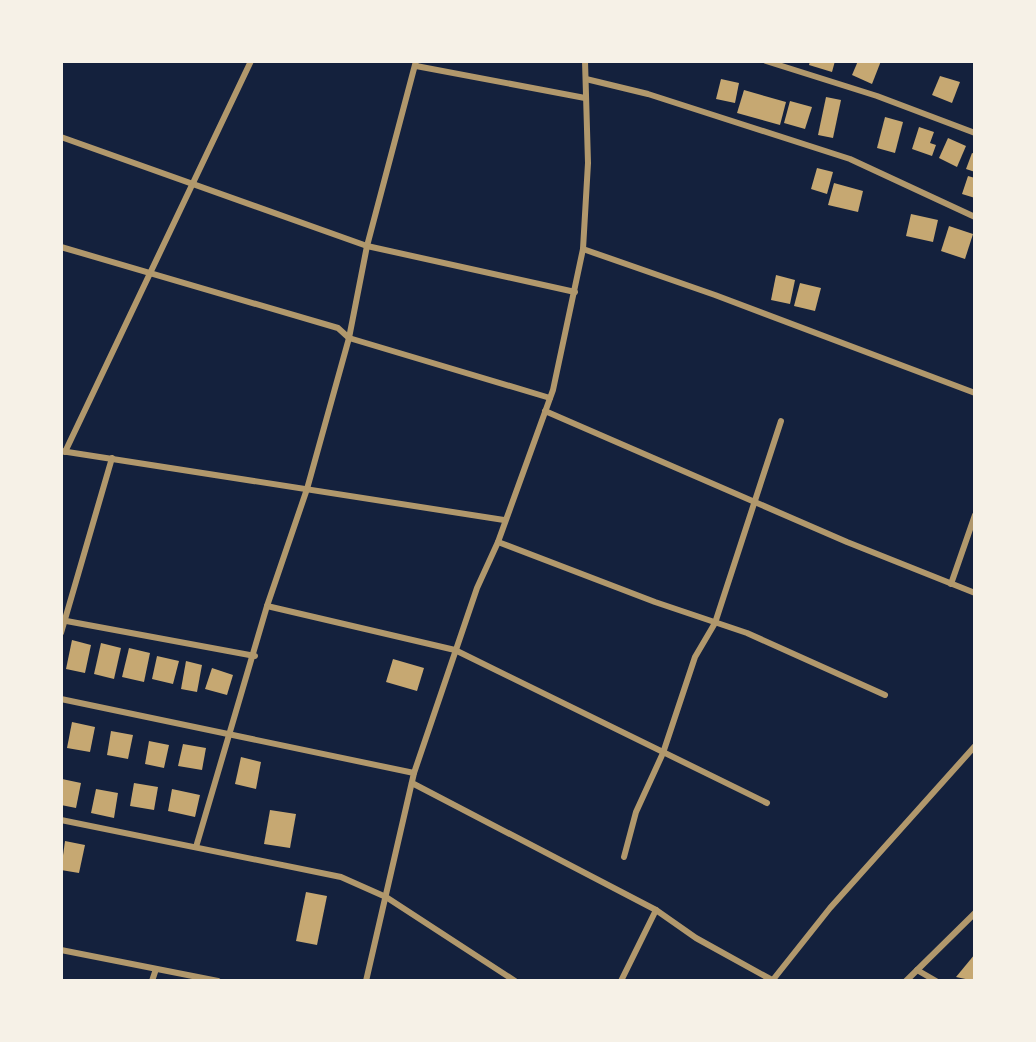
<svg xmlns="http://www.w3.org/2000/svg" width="1036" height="1042" font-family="'Golos Text',sans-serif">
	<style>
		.building { fill: #c6a872 }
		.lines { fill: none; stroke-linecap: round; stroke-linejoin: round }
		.minor { stroke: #b1986c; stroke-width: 6 }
	</style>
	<rect width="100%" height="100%" fill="#14213d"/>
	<g class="building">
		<path d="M810,61H835L832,72L809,65Z"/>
		<path d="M858,61H881L872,84L852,75Z"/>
		<path d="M940,76L960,82L952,103L932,95Z"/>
		<path d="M721,79L739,83L735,103L716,99Z"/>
		<path d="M744,90L786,102L780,125L737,113Z"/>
		<path d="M826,97L841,100L833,138L818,135Z"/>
		<path d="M790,101L812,107L805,129L784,123Z"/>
		<path d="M885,117L903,122L895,153L877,148Z"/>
		<path d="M919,127L934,132L930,143L936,145L932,156L912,149Z"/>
		<path d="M948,138L966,146L957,167L939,158Z"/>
		<path d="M972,153L975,154V172L966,169Z"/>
		<path d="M817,168L833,172L827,194L811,189Z"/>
		<path d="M968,176L975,178V198L962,194Z"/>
		<path d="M834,183L863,191L858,212L828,205Z"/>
		<path d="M911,214L938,220L933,242L906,236Z"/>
		<path d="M949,226L973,234L965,259L941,251Z"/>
		<path d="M776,275L795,280L790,304L771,300Z"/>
		<path d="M800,283L821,288L815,311L794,306Z"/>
		<path d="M72,640L91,645L85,673L66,669Z"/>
		<path d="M101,643L121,648L114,679L94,674Z"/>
		<path d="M129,648L150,653L144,682L122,677Z"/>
		<path d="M157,656L179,661L173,684L152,679Z"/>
		<path d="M393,659L424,668L417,691L386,682Z"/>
		<path d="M186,661L202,665L197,692L181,689Z"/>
		<path d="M212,668L233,675L227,695L205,689Z"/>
		<path d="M72,722L95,727L90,752L67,748Z"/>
		<path d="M111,731L133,735L128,759L107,755Z"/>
		<path d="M149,741L169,745L164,768L145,764Z"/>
		<path d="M183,744L206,748L202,770L178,766Z"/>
		<path d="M241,757L261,762L256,789L235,784Z"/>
		<path d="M62,779L81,783L76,808L61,805Z"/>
		<path d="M134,783L158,787L154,810L130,806Z"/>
		<path d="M96,789L118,793L114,818L91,813Z"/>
		<path d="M172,789L200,795L195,817L168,811Z"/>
		<path d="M270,810L296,814L290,848L264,844Z"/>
		<path d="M65,841L85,845L79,873L61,870Z"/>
		<path d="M306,892L327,896L317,945L296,941Z"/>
		<path d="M975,954V981L956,977Z"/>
	</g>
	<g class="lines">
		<g class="minor">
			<path d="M766,61L877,96L975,133"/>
			<path d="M416,66L585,98"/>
			<path d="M586,79L648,94L850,159L975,217"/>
			<path d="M61,137L367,246L575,292"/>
			<path d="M61,247L338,328L349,338L550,398"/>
			<path d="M583,249L715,295L975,393"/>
			<path d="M545,411L847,542L975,593"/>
			<path d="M61,451L504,520"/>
			<path d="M65,452L251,61"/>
			<path d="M498,542L655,602L747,633L885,695"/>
			<path d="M951,584L975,515"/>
			<path d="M267,606L455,650L767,803"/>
			<path d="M61,620L255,656"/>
			<path d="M61,633L112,458"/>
			<path d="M61,699L414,773"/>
			<path d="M412,783L656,910L696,938L772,980"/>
			<path d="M61,820L341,877L386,897L515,981"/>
			<path d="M196,847L267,606L307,489L349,338L367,246L416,61"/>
			<path d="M624,857L636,812L663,753L695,657L715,623L781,421"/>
			<path d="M61,950L218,981"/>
			<path d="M917,970L936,981"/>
			<path d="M152,981L156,969"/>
			<path d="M366,981L414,773L477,588L498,542L553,390L583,249L588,163L585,61"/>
			<path d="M621,981L656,910"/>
			<path d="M772,981L830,908L975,746"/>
			<path d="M906,981L975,913"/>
		</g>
	</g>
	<rect width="1036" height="1042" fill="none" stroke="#f6f1e7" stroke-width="126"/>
</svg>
